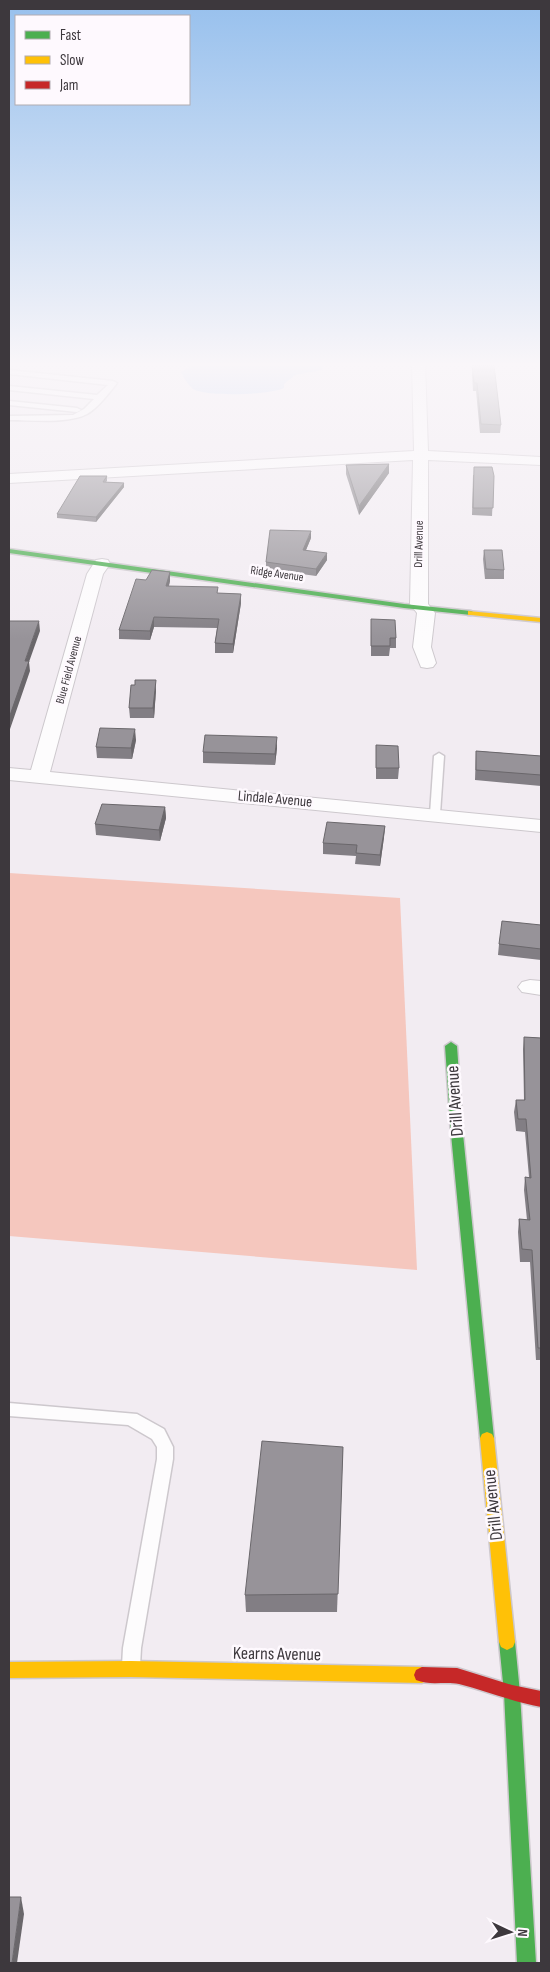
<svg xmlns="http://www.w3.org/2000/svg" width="550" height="1972" font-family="'Sofia Sans Condensed',sans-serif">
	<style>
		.forest { fill: #f5c7be }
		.water { fill: #bdd2f4 }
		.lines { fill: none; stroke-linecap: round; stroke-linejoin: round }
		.lane-casing { stroke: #cdc8cd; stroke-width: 3 }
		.street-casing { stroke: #cdc8cd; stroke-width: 2 }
		.fast-casing { stroke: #cdc8cd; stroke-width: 3 }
		.slow-casing { stroke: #cdc8cd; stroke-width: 3 }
		.jam-casing { stroke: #cdc8cd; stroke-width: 3 }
		.lane { fill: #fdfcfd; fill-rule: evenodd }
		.street { fill: #fdfcfd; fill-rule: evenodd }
		.fast { fill: #4caf50; fill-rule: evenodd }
		.slow { fill: #ffc107; fill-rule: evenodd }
		.jam { fill: #c62828; fill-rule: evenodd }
		.wall { fill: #827e84 }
		.shaded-wall { fill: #6a676b }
		.building { fill: #979399; stroke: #6a676b }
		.labels { text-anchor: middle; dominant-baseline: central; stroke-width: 5; stroke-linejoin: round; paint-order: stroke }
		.far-street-label { font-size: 12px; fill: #3d383d; stroke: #fef9fe }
		.street-label { font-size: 15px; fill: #3d383d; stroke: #fef9fe }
		.near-street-label { font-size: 18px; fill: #3d383d; stroke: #fef9fe }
	</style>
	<rect width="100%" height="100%" fill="#f2ecf2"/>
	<path class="forest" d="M9,873L400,898L417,1270L9,1236Z"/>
	<path class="water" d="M311,363L323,366L322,370L295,375L284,384V388C270,395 206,397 193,389C188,385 184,378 181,372L195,364Z"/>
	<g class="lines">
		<g class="lane-casing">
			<g id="lane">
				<path d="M9,370L113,381L117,383C109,393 98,408 87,414C68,424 32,420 9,420V416L73,415L84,409L94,399L9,390V386L97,395L108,385L9,374Z"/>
				<path d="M9,401L77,408L81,410L77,412L9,405Z"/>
				<path d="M439,753L444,756L440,814L435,817L430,814L434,756Z"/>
				<path d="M9,1403L137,1414L164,1429L173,1447V1459L141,1648L140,1666L138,1672L131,1675L124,1672L122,1666L123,1648L157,1459V1447L152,1439L128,1425L9,1416Z"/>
			</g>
		</g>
		<g class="street-casing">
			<g id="street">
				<path d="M412,363H425L428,451L541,457V465L428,460V604L435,613L431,647L436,663L433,667L427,668L421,667L413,647L417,613L410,604L413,460L9,483V474L414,451Z"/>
				<path d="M102,559L108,560L110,564L103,574L50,772L541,820V832L9,780V768L31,770L87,574L96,560Z"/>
				<path d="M530,980L541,981V995L522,992L518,987L522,982Z"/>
			</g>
		</g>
		<g class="fast-casing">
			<g id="fast">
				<path d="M9,549L404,604L471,611L475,613L471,615L404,608L9,553Z"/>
				<path d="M451,1042L457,1046L463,1134L494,1438L492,1442L487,1444L482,1442L480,1438L451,1134L445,1046Z"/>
				<path d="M507,1634L513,1637L515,1642L520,1693L536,1963H517L504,1693L499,1642L501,1637Z"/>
			</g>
		</g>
		<g class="slow-casing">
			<g id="slow">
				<path d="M468,611L541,618V622L471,615H468Z"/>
				<path d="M487,1432L492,1434L494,1438L515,1642L513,1647L507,1650L501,1647L499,1642L480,1438L482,1434Z"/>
				<path d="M131,1661L422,1667L428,1670L430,1675L428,1680L422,1683L131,1677L9,1678V1662Z"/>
			</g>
		</g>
		<g class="jam-casing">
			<path id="jam" d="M422,1667L457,1668L512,1685L541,1691V1707C513,1702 487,1691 459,1684C445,1681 430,1686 416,1680L414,1675L416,1670Z"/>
		</g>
		<use href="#lane" class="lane"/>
		<use href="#street" class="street"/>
		<use href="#fast" class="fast"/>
		<use href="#slow" class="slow"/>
		<use href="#jam" class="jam"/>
	</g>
	<g class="wall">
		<path d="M472,365L501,425L500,433H480L476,391H473L472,373Z"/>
		<path d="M389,464V473L359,515L346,474V465Z"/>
		<path d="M473,475L494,476L492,516L472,515Z"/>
		<path d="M107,476V481L106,482L124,483V487L96,522L57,518V514Z"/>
		<path d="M311,538L306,550L327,560L316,576L266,569V562Z"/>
		<path d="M484,550L504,570V579H485L483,559Z"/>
		<path d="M170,572V581L169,586L218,593L241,594V603L233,653H215V643L217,628L154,627L150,640L119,639V630L146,580Z"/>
		<path d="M371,619L396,638V648H390L389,656H371Z"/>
		<path d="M156,690L154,718H130L129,708Z"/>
		<path d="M136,740L132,759L97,758L96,747Z"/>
		<path d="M376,745L399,768L398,779H376Z"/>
		<path d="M277,748L275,765L203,763V752Z"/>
		<path d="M476,751L541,756V786L475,780Z"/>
		<path d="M165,807L166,818L160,841L96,835L95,824Z"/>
		<path d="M385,826L384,837L380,866L355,864L356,856L323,854V843Z"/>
		<path d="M541,925V960L498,955L499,944Z"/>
		<path d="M524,1037L541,1038V1360H536L530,1262H520L518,1232L519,1219L527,1220L524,1190L525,1177H529L525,1132L516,1131L514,1112L516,1100H524L523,1049Z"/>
		<path d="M343,1447L337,1612H246L245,1595Z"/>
	</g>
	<g class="shaded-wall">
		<path d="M389,464V473L359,515V506Z"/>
		<path d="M124,483V487L96,522V517Z"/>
		<path d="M311,531V538L303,557V550Z"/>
		<path d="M327,553V560L316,576V569Z"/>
		<path d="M170,572V581L166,595V586Z"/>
		<path d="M241,594V603L233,653V644Z"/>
		<path d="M154,617V627L150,640V631Z"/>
		<path d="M39,621L40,631L29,662L30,671L9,732V718L25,661Z"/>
		<path d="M156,680V690L154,718L153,708Z"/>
		<path d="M135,729L136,740L132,759L131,748Z"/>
		<path d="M277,737V748L275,765V754Z"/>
		<path d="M165,807L166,818L160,841L159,830Z"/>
		<path d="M385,826L384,837L380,866V855Z"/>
		<path d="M21,1897L24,1914L17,1963H12Z"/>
	</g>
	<g class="building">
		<path d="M472,365H494L501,425L481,424L477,383H474Z"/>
		<path d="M389,464L359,506L346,465Z"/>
		<path d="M474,467H492L494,476L493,508H473Z"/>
		<path d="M80,476H107L103,482L124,483L96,517L57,514Z"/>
		<path d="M270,530L311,531L303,550L327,553L316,569L266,562Z"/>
		<path d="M484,550H502L504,570L486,569Z"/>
		<path d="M152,570L170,572L166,586L218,587L217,593L241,594L233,644L215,643L219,619L154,617L150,631L119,630L136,579L146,580Z"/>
		<path d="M371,619L395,620L396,638H390V646H371Z"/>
		<path d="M9,621H39L25,661H29L9,718Z"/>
		<path d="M135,680H156L153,708H129L131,685H135Z"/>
		<path d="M100,728L135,729L131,748L96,747Z"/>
		<path d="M205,735L277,737L275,754L203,752Z"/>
		<path d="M376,745L398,746L399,768H376Z"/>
		<path d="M476,751L541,756V775L476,770Z"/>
		<path d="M102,804L165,807L159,830L95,824Z"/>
		<path d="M327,822L385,826L380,855L356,853L357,845L323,843Z"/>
		<path d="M502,921L541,925V949L499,944Z"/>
		<path d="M524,1037L541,1038V1348H538L532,1250L522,1249L519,1219L530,1220L525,1177L531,1178L526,1119H518L516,1100H525Z"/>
		<path d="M262,1441L343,1447L338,1594L245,1595Z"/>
		<path d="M9,1897H21L12,1963H9Z"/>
	</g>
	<linearGradient id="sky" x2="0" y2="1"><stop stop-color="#97c0ed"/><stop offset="0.57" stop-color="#f9f6f9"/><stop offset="1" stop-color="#f9f6f9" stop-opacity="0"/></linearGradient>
	<rect width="550" height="639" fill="url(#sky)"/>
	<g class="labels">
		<g class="far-street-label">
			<text transform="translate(419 544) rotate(-89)">Drill Avenue</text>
			<text transform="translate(277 574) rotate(8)">Ridge Avenue</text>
			<text transform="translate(69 670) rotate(-75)">Blue Field Avenue</text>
		</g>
		<g class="street-label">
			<text transform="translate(275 799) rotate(5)">Lindale Avenue</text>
		</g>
		<g class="near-street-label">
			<text transform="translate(455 1101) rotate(-94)">Drill Avenue</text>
			<text transform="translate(493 1505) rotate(-96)">Drill Avenue</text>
			<text transform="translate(277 1654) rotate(1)">Kearns Avenue</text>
		</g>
	</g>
	<rect width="550" height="1972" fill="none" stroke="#3d383d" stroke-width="20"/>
	<rect x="15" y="15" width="175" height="90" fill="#fef9fe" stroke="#b1acb1"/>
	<rect x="25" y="31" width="25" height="8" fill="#4caf50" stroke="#b1acb1"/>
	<text x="60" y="40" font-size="15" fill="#3d383d">Fast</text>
	<rect x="25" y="56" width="25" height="8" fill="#ffc107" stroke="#b1acb1"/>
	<text x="60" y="65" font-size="15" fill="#3d383d">Slow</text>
	<rect x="25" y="81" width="25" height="8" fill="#c62828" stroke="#b1acb1"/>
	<text x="60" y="90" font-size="15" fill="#3d383d">Jam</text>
	<g transform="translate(510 1932) rotate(94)" stroke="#fef9fe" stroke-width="4" paint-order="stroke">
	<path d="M0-4L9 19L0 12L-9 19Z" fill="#3d383d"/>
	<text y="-8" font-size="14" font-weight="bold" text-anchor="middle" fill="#3d383d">N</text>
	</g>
</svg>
